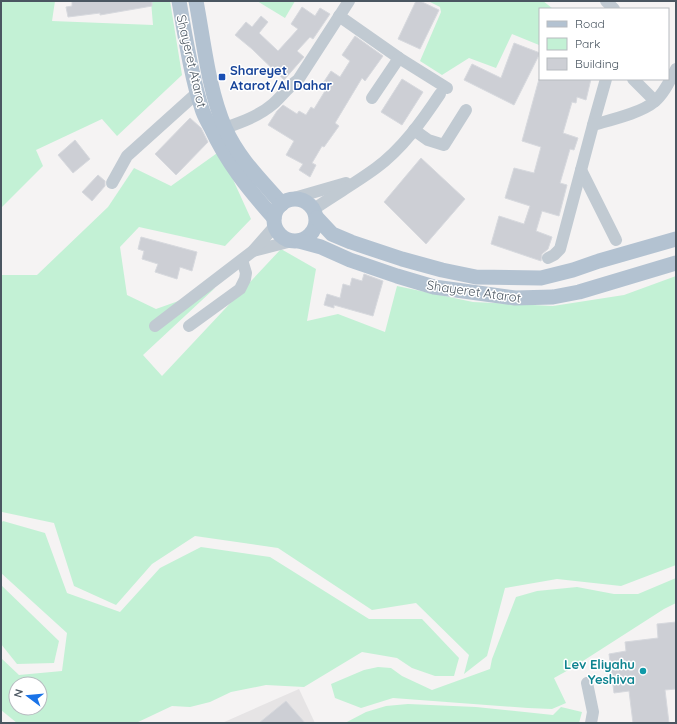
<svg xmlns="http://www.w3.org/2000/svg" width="677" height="724" font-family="Quicksand,sans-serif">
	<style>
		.education { fill: #e6e4e5 }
		.green { fill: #c3f1d5; fill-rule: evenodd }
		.building { fill: #cdcfd5; stroke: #d7d9de }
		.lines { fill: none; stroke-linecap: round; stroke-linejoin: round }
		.minor { stroke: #c1cad2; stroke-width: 12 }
		.major { stroke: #b3c2d1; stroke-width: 15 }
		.transit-dot { fill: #1a4fb4; stroke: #fff; stroke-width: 1.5 }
		.culture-dot { fill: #0f9aa8; stroke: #fff; stroke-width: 1.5 }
		.labels { text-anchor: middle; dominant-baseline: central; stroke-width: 3; stroke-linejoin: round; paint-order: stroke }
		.street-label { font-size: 13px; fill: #4a5661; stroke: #fff }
		.transit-label { font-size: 13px; font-weight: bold; fill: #164399; stroke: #fff; text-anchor: start }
		.culture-label { font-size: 13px; font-weight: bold; fill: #0d838f; stroke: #fff; text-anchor: end }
	</style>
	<rect width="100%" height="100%" fill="#f5f3f3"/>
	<path class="education" d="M299,689L315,723H222Z"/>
	<g class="green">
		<path d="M1,1H55L52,21L153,25L151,1H170L182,75L117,136L102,119L36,150L43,166L1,208Z"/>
		<path d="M257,1H295L285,18Z"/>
		<path d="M428,1H543L552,8V9H540V42L539,45L512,34L496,68L469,58L442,75L420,61L441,12L440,7Z"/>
		<path d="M220,151L251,219L225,246L139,227L120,247L127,295L156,309L215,288L143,355L162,376L281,249L316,269L307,321L338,314L385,332L397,286L473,302L553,306L624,295L676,276V565L621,586L557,579L505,588L487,656L464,674L469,655L416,603L372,610L278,548L195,536L152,564L116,605L74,586L54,523L2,512H1V275H37L108,207L134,168L171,186Z"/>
		<path d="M3,521L45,533L67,593L120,612L160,568L201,547L270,557L369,619H422L459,658L454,676H435L412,668L397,658L362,652L304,687L266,685L231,692L210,702L190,707L172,706L136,723H17L1,710V658L19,675L62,671L67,633L1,573V523ZM16,684H40V708H16Z"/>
		<path d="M676,578V603L664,609L572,668L554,678L566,703L552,709L528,708L393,698L361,708L335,698L331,684L364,670L378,667L391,668L402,676L432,690L490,669L492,659L516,597L537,591L577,587L614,594H638Z"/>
		<path d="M1,585L59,641L54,663L17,664L1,644Z"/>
		<path d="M408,704L476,707L553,715L561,707L582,712L579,723H345L366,712L386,706Z"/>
	</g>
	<g class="building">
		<path d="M72,1H152V6L100,15V13L68,17L66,7L72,6Z"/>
		<path d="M416,1H420L439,10L420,49L398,39Z"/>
		<path d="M302,7L315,16L320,8L330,14L313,39L310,37L297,51L304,57L284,80L252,49L235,35L246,22L252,27L261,16L268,22L259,33L278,51L298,29L291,24Z"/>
		<path d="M355,36L383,56L365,81L362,78L335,123L339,126L324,147L322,146L312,163L316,165L310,177L299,170L303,164L286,155L294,141L268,125L277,111L283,105L297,114L299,111L306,115L311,107L314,109L328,86L323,83L331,71L340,77L350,61L342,55Z"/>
		<path d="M514,43L540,53L514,105L464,80L472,64L501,78Z"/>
		<path d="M402,79L423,92L402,125L381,112Z"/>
		<path d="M539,79H591L586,100L577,97L576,103L572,102L563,133L578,138L574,150L570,149L560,183L567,185L559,216L542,211L536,231L552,237L548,249L542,254L541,261L491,244L499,216L524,224L530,206L505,198L514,168L534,173L541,147L522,141Z"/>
		<path d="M190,118L201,128L208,142L176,175L155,154Z"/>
		<path d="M75,140L90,159L73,173L58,155Z"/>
		<path d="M421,158L465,199L426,244L384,202Z"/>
		<path d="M98,175L105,181V186L92,201L82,192Z"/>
		<path d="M141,237L197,252L192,271L180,267L177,279L155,272L158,264L142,259L144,251L138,249Z"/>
		<path d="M364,274L383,281L373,316L334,305V308L324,305L327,294L340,298L343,284L350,286L352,278L362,281Z"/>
		<path d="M676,622V689L665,690L669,723H633L629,691L614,693L609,654L626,651L625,642L658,638L657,624Z"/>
		<path d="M286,701L305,723H259Z"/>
	</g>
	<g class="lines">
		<g class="minor">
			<path d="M606,1L614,9"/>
			<path d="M339,16L399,58L447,88"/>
			<path d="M633,79L655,101"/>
			<path d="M372,98L399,58"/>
			<path d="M593,125L606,79"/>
			<path d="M225,128C242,122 259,116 273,104C282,96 288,87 298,80L349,1"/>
			<path d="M414,130L428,140L444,145L466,110"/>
			<path d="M581,170L616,240"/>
			<path d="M112,183L127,156L197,93"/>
			<path d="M294,198L346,183"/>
			<path d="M315,212L317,207C336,194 357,182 376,168C402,149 422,121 440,94"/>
			<path d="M253,251L292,241"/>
			<path d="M548,258L554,255L560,249L593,125C610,120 641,113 654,102C664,94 670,80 676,69"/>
			<path d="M155,326L253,251L275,226"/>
			<path d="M189,326L240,289L245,279L246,273L242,260"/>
			<path d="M587,683L593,712L591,723"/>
		</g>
		<g class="major">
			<path d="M179,1C185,35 191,76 202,109C204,116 208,122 211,128C227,163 249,190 274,218"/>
			<path d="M196,1C204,43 208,88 225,128C238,158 261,180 282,204"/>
			<circle cx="295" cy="220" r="21"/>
			<path d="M317,218L332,234L351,242L402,259L442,270L476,277L541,278L573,270L599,261L676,239"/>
			<path d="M299,241L321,247L350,260L397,276L434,287L515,298L553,297L579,292L676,263"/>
		</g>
	</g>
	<rect class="transit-dot" x="218" y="73" width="8" height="8" rx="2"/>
	<circle class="culture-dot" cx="643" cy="671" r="4"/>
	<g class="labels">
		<g class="street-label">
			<text transform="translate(192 61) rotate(77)">Shayeret Atarot</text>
			<text transform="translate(474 291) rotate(8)">Shayeret Atarot</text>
		</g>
		<g class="transit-label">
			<text x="230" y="70">Shareyet<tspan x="230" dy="15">Atarot/Al Dahar</tspan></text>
		</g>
		<g class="culture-label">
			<text x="635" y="664">Lev Eliyahu<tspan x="635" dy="15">Yeshiva</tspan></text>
		</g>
	</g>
	<rect width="677" height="724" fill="none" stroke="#4a5661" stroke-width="4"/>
	<rect x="539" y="8" width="130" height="72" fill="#ffffff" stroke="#b7bbc0"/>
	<rect x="547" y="21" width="20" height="6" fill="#b3c2d1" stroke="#b7bbc0"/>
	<text x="575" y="28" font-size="12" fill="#4a5661">Road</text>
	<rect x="547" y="38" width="20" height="12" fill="#c3f1d5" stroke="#b7bbc0"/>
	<text x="575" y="48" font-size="12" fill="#4a5661">Park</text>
	<rect x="547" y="58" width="20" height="12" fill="#cdcfd5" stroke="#b7bbc0"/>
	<text x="575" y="68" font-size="12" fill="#4a5661">Building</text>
	<g transform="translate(28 696) rotate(286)"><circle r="19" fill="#ffffff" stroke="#b7bbc0"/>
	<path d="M0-3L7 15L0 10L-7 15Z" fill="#1a73e8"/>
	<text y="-6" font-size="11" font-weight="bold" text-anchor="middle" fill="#4a5661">N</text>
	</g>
</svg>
